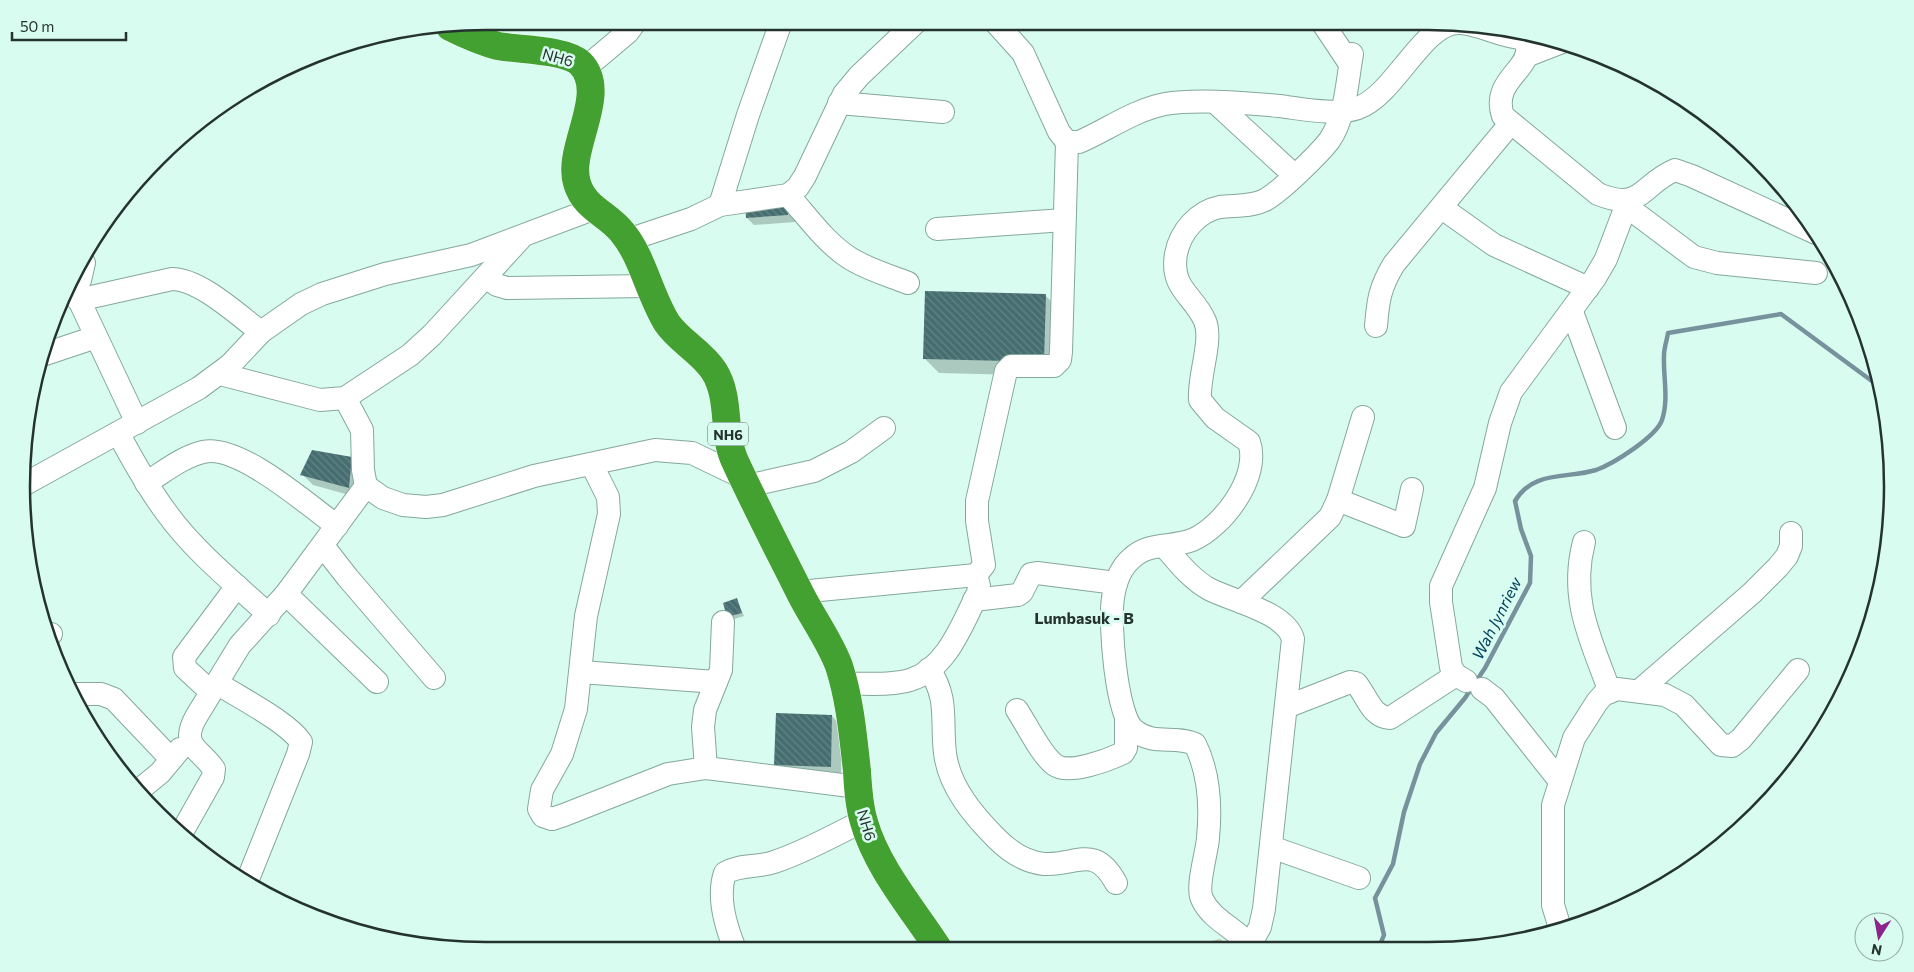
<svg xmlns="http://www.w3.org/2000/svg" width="1914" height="972" font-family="Commissioner,sans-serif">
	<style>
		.pitch { fill: #cacbaf }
		.shadow { fill: #0003 }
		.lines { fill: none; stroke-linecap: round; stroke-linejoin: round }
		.stream { stroke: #77929d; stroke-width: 4.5 }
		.building { fill: url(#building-back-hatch) }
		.minor-casing { stroke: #85a79c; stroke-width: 24 }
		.highway-casing { stroke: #fff; stroke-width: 29 }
		.minor { stroke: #fff; stroke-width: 22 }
		.highway { stroke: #42a131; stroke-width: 28 }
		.labels { text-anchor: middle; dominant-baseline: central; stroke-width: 5; stroke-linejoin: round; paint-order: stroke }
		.shield { fill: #d8fcf0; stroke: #5b6f68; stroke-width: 1 }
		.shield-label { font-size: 14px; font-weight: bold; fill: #25332e }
		.street-label { font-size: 15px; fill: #25332e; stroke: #d8fcf0 }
		.neighbourhood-label { font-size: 16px; font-weight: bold; fill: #25332e; stroke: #d8fcf0 }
		.water-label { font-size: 16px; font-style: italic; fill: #02425e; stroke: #d8fcf0 }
		.rim { fill: none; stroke: #25332e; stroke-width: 2.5 }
	</style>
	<defs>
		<pattern id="building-back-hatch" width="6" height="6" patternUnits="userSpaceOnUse" patternTransform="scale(1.25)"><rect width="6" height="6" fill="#466e71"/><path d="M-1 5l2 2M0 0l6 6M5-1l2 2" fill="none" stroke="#648385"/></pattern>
	</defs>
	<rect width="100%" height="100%" fill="#d8fcf0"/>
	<path class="pitch" d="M1220,939L1229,947L1179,948Z"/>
	<g class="shadow">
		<path d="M794,209L795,222L754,225L747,218Z"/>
		<path d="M1045,295L1060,310L1059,376L939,373L924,358Z"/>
		<path d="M352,458L360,498L313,485L302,474Z"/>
		<path d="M737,600L744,616L731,620L728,616Z"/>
		<path d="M832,716L842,727L841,777L787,775L776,765Z"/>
	</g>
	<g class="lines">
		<path class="stream" d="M1379,947L1384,935L1375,898L1393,864L1404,812L1420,764L1436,733L1465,698L1485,668L1530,583L1531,556L1521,529L1515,501C1533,470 1567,479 1596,470C1613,464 1656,437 1662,420C1669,399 1663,377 1664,355C1664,348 1667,340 1668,333L1781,314L1880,387"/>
	</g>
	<g class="building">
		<path d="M787,200L788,215L746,218L745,203Z"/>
		<path d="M925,291L1046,294L1044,362L923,359Z"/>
		<path d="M312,450L352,457L349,488L300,475Z"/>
		<path d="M737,598L742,613L727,617L723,603Z"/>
		<path d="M776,713L832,715L831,767L774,765Z"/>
	</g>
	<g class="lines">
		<g class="minor-casing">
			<g id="minor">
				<path d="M995,22L1023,53L1059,132L1067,142H1079C1107,130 1134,110 1165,104C1194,99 1249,103 1279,106C1304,109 1334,116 1358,108C1396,94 1423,21 1460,23C1481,24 1500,37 1522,38L1525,33"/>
				<path d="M1322,22L1350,64"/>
				<path d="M1522,38C1524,41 1527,45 1527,48C1530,70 1491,81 1503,116L1598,194C1642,212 1640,185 1675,170L1692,176L1816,233"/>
				<path d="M1526,56L1562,42"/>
				<path d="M584,69L628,32L636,21"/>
				<path d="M839,103L943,112"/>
				<path d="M1217,104L1294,175"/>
				<path d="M788,195C807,216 824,241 848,257C866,269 888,275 908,283"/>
				<path d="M720,205L748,115L781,22"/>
				<path d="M1626,206L1694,257L1717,263L1816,273"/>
				<path d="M1442,208L1494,245L1588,288"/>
				<path d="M937,229L1064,220"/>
				<path d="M628,240L691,219L720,205L788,195L798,187L805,176L844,94L859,76L916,22"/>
				<path d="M486,277L497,285L507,288L648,286"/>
				<path d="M69,294H74L80,302L137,423"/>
				<path d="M74,294L80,280L84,263"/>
				<path d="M78,300L172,279C200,279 239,316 261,332"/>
				<path d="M1572,312L1615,428"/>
				<path d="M1376,326C1378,300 1380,287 1394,264L1510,124"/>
				<path d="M42,355L96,337"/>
				<path d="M220,374L320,400L345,398L410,355L432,335L520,239"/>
				<path d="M345,398L362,430L363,470L366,486L383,498L403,505L426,507L443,505L534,476L655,450L692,453L744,478"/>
				<path d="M118,433C133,460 147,487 166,512C194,551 234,583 269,615"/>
				<path d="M592,465L608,497L609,514L586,616L576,709L562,754L542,790L539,809L543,816L552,819L564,815L668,774L706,768L858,787"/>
				<path d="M146,483C164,472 182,457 203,452C238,443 308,505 337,526"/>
				<path d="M25,484L199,388L230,365L261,332L301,304L322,294L385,274L471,255L593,209"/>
				<path d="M747,486L814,471L851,452L884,428"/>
				<path d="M1338,500L1404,526L1412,489"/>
				<path d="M1584,542C1569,599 1591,640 1610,692"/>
				<path d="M323,546L348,578L434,678"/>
				<path d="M1164,546C1178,562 1191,579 1209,589C1232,601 1286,612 1293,639L1264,909L1260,927L1250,945"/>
				<path d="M799,592L976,575L984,565L977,521V501L1006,371L1011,366H1054L1060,360L1061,352L1067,142"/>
				<path d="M286,594L377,682"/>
				<path d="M974,600L1018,595L1022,592L1031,574L1037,573L1116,583"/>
				<path d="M1241,602L1330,517L1338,500L1363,417"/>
				<path d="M50,635L51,634"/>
				<path d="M929,669C949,699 941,720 945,753C949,787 974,816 997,839C1010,852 1026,862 1044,864C1077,866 1094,843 1116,883"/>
				<path d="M581,672L716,682"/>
				<path d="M1466,681L1456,675L1451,667L1441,602V586L1485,488L1500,423L1511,392L1595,278L1606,259L1628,201"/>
				<path d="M217,683C238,697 288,722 301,742L298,754L248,879"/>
				<path d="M844,684C865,683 890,686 910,680C947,669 962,624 978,593L979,586L976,575"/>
				<path d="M1482,689L1494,698L1559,780"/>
				<path d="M1639,691L1752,593L1778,567L1787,556L1791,546V533"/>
				<path d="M211,692L185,668L184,657L237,586"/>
				<path d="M72,694H101L114,699L171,759"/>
				<path d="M1286,707L1350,682L1356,683C1367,696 1371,717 1390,718L1456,675"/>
				<path d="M1017,710C1027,725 1041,755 1055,765C1069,775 1108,760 1123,753L1126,748V721"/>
				<path d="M706,768L703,727L705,710L721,670L723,622"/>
				<path d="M138,791L160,773L180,749"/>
				<path d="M182,832L213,777L214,769C199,748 180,746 196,717L240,645L286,594L366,486"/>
				<path d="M1271,847L1359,878"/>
				<path d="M1560,928L1553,905V805L1574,738L1597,702L1603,695L1617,689L1665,695L1684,705L1721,745L1732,746L1741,739L1798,670"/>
				<path d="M1251,947C1238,929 1212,921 1202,899C1196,886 1207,853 1208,838C1211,807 1209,772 1195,744C1175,735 1153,746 1134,730C1116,716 1109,622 1113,598C1115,583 1120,568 1132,558C1148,542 1172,548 1192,540C1223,527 1261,476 1249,442L1215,418L1200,400C1198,376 1213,341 1205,321C1194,295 1170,289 1176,254C1180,232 1198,211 1220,207C1234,205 1251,207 1265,200C1281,191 1317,156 1329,141C1346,117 1347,81 1352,54"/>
				<path d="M735,949C726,927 717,896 725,873C740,864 757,868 774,862C805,852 834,835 863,821"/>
			</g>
		</g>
		<g class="highway-casing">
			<path id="highway" d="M450,27C466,35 481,42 498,46C518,50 565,49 580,63C610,93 566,148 577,183C584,208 608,214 622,232C643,257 649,294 667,323C679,341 702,352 714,371C731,398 722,431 734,459C754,503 777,547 799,591C811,616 829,639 839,666C850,700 853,736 857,771C858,788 859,806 864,822C877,868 913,909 938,948"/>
		</g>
		<use href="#minor" class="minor"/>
		<use href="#highway" class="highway"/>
	</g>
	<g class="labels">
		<rect class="shield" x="708" y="422.5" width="40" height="23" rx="4"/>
		<g class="shield-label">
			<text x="728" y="434">NH6</text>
		</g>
		<g class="street-label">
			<text transform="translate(558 57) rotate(16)">NH6</text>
			<text transform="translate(867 825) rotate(73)">NH6</text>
		</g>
		<g class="neighbourhood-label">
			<text x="1084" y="617">Lumbasuk - B</text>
		</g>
		<g class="water-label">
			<text transform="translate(1496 618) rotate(-63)">Wah Jynriew</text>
		</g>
	</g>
	<path d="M0 0H1914V972H0ZM486 30H1428A456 456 0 0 1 1884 486V486A456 456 0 0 1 1428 942H486A456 456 0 0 1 30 486V486A456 456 0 0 1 486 30Z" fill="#d8fcf0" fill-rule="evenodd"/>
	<path class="rim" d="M486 30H1428A456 456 0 0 1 1884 486V486A456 456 0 0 1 1428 942H486A456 456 0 0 1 30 486V486A456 456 0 0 1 486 30Z"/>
	<g transform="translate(1879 937) rotate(191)"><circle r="24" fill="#d8fcf0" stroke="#90aca2"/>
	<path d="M0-4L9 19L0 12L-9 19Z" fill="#8c258b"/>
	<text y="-8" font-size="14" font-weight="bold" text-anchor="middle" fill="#25332e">N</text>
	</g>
	<path d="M12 32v8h114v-8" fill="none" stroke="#25332e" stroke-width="2.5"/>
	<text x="20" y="32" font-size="15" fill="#25332e" stroke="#d8fcf0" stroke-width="4" paint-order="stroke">50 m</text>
</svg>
